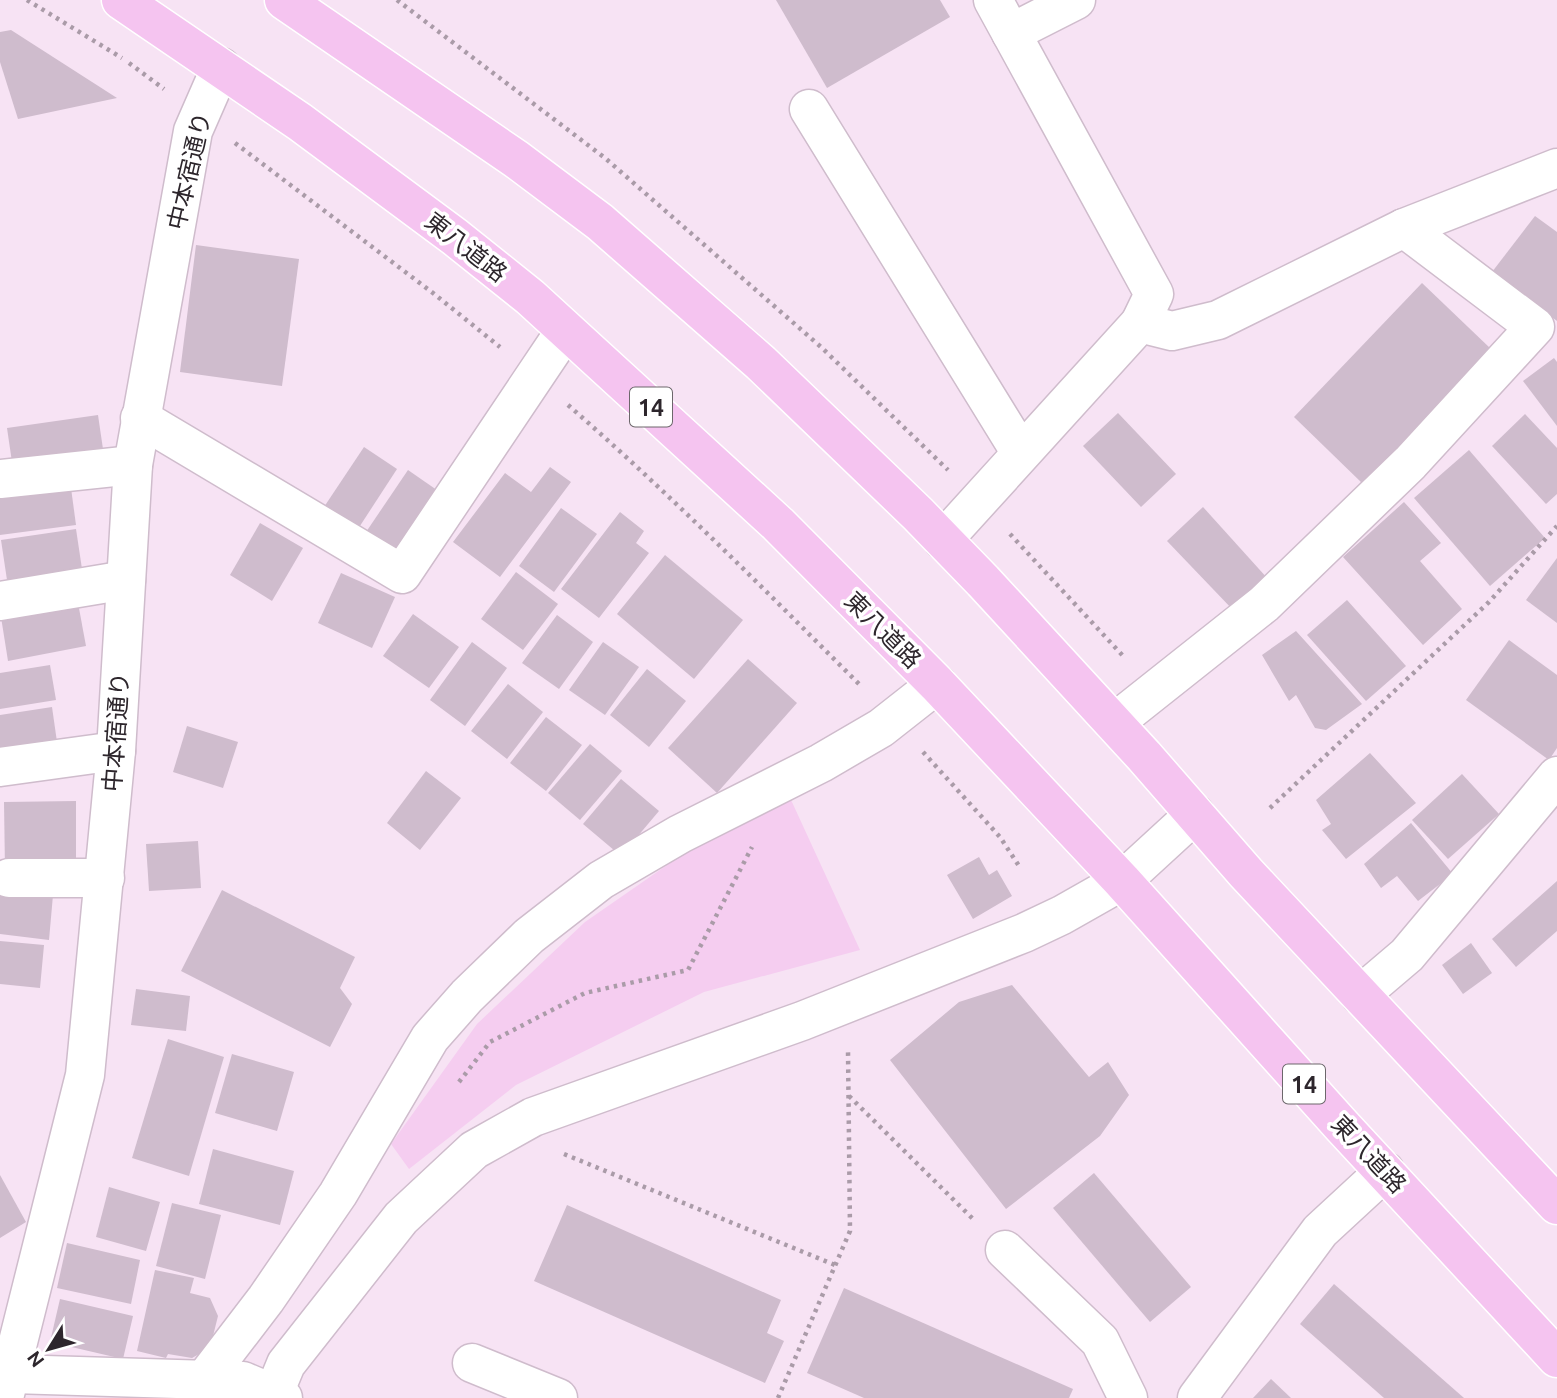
<svg xmlns="http://www.w3.org/2000/svg" width="1557" height="1398" font-family="Ubuntu,'Noto Sans JP',sans-serif">
	<style>
		.green { fill: #f5cdf0 }
		.building { fill: #cfbccd }
		.lines { fill: none; stroke-linecap: round; stroke-linejoin: round }
		.minor-casing { stroke: #cfbccc; stroke-width: 41 }
		.major-casing { stroke: #fff; stroke-width: 41 }
		.path { stroke: #aa9ba8; stroke-width: 4.5; stroke-dasharray: 3.5 5; stroke-linecap: butt }
		.minor { stroke: #fff; stroke-width: 38 }
		.major { stroke: #f5c4f0; stroke-width: 38 }
		.labels { text-anchor: middle; dominant-baseline: central; stroke-width: 7; stroke-linejoin: round; paint-order: stroke }
		.shield { fill: #fff; stroke: #6c676b; stroke-width: 2 }
		.shield-label { font-size: 23px; font-weight: bold; fill: #2d262c }
		.street-label { font-size: 24px; fill: #2d262c; stroke: #fff }
	</style>
	<rect width="100%" height="100%" fill="#f7e3f4"/>
	<path class="green" d="M786,789L860,950L704,992L516,1085L409,1169L391,1144L477,1024L585,922L683,854Z"/>
	<g class="building">
		<path d="M776,0H940L950,17L827,88Z"/>
		<path d="M11,30L117,98L18,119L0,62V32Z"/>
		<path d="M1535,216L1557,232V321L1492,272Z"/>
		<path d="M196,245L299,259L282,386L180,372Z"/>
		<path d="M1422,283L1491,349L1363,484L1294,417Z"/>
		<path d="M1554,358L1557,362V426L1523,381Z"/>
		<path d="M1118,413L1176,474L1141,507L1083,446Z"/>
		<path d="M1525,414L1557,448V494L1546,504L1492,446Z"/>
		<path d="M98,415L104,456L13,469L7,428Z"/>
		<path d="M364,447L397,469L356,532L322,510Z"/>
		<path d="M1469,450L1545,538L1490,586L1414,498Z"/>
		<path d="M550,467L571,482L500,577L453,542L505,473L531,492Z"/>
		<path d="M408,470L444,495L397,562L362,538Z"/>
		<path d="M71,488L76,525L0,535V498Z"/>
		<path d="M1404,502L1441,543L1420,561L1462,609L1423,645L1343,557Z"/>
		<path d="M1203,507L1268,579L1234,611L1167,541Z"/>
		<path d="M561,508L597,534L554,592L519,566Z"/>
		<path d="M620,512L644,531L636,543L649,553L599,618L561,589Z"/>
		<path d="M260,523L303,548L272,601L230,575Z"/>
		<path d="M76,529L82,569L7,580L1,540Z"/>
		<path d="M665,555L743,620L694,679L617,614Z"/>
		<path d="M1557,558V623L1526,600Z"/>
		<path d="M516,572L558,604L523,650L481,619Z"/>
		<path d="M341,573L395,597L372,648L318,623Z"/>
		<path d="M1347,600L1406,666L1366,701L1307,635Z"/>
		<path d="M78,603L86,646L8,661L1,617Z"/>
		<path d="M413,614L459,647L429,688L383,656Z"/>
		<path d="M557,615L593,642L559,689L522,663Z"/>
		<path d="M1296,631L1362,704L1326,730L1315,728L1296,695L1289,701L1262,655Z"/>
		<path d="M1509,640L1557,675V748L1549,760L1466,700Z"/>
		<path d="M472,642L507,668L465,726L430,700Z"/>
		<path d="M603,642L639,667L605,715L569,690Z"/>
		<path d="M748,659L797,703L717,793L668,748Z"/>
		<path d="M50,665L56,700L0,709V673Z"/>
		<path d="M647,669L686,701L649,747L610,715Z"/>
		<path d="M508,684L543,712L507,759L471,731Z"/>
		<path d="M52,707L58,749L0,758V715Z"/>
		<path d="M546,717L582,745L546,791L510,763Z"/>
		<path d="M187,726L238,742L223,788L173,772Z"/>
		<path d="M590,744L622,771L580,820L548,793Z"/>
		<path d="M1370,753L1416,803L1346,859L1322,830L1331,824L1316,800Z"/>
		<path d="M426,771L461,798L420,850L387,823Z"/>
		<path d="M1462,774L1499,814L1448,859L1412,820Z"/>
		<path d="M621,779L659,811L621,856L583,824Z"/>
		<path d="M76,801V870H5L4,802Z"/>
		<path d="M1411,823L1453,874L1418,901L1397,876L1381,888L1364,864Z"/>
		<path d="M198,841L201,888L149,891L146,844Z"/>
		<path d="M979,857L989,875L997,870L1012,896L973,919L947,875Z"/>
		<path d="M1557,881V931L1516,967L1492,939Z"/>
		<path d="M0,889L53,895L49,940L0,934Z"/>
		<path d="M222,890L355,957L340,988L352,1004L330,1047L181,971Z"/>
		<path d="M0,941L44,945L40,988L0,984Z"/>
		<path d="M1471,943L1492,973L1463,994L1442,965Z"/>
		<path d="M1012,985L1089,1077L1108,1062L1129,1095L1100,1136L1006,1209L890,1060L959,1002Z"/>
		<path d="M136,989L190,996L186,1031L131,1025Z"/>
		<path d="M168,1039L224,1057L189,1176L132,1158Z"/>
		<path d="M232,1054L294,1072L277,1131L215,1113Z"/>
		<path d="M213,1149L294,1171L280,1225L199,1204Z"/>
		<path d="M1094,1173L1191,1287L1150,1322L1053,1208Z"/>
		<path d="M0,1175L26,1222L0,1238Z"/>
		<path d="M109,1187L160,1202L146,1251L96,1237Z"/>
		<path d="M172,1203L221,1215L205,1279L156,1266Z"/>
		<path d="M567,1205L781,1300L767,1333L784,1341L765,1383L534,1281Z"/>
		<path d="M67,1243L140,1260L131,1304L57,1288Z"/>
		<path d="M155,1270L194,1278L190,1293L210,1298L218,1316L210,1348L192,1358L168,1354L166,1358L137,1351Z"/>
		<path d="M1334,1284L1464,1398H1384L1300,1324Z"/>
		<path d="M844,1288L1073,1389L1069,1398H864L807,1373Z"/>
		<path d="M60,1299L133,1316L123,1359L50,1342Z"/>
		<path d="M1271,1379L1291,1398H1253Z"/>
	</g>
	<g class="lines">
		<g class="minor-casing">
			<g id="minor">
				<path d="M993,0L1154,294L1140,323"/>
				<path d="M1011,33L1076,0"/>
				<path d="M809,109L1021,453"/>
				<path d="M140,418L402,574L565,331"/>
				<path d="M0,479L133,465"/>
				<path d="M943,540L1140,323L1172,331L1218,320L1404,228L1557,168"/>
				<path d="M0,601L126,580"/>
				<path d="M1114,723L1264,604L1410,463L1535,327L1404,228"/>
				<path d="M0,767L116,751"/>
				<path d="M9,878H105"/>
				<path d="M1360,995L1407,955L1557,776"/>
				<path d="M1005,1250L1100,1341L1128,1398"/>
				<path d="M472,1363L558,1398"/>
				<path d="M12,1374L243,1381L283,1398"/>
				<path d="M204,1380L266,1299L338,1194L430,1038L467,996L529,936L601,880L680,834L821,763L881,728L937,684"/>
				<path d="M4,1398L85,1075L116,751L133,465L193,131L221,67"/>
				<path d="M272,1398L286,1364L401,1218L474,1150L533,1117L802,1021L1024,933L1062,915L1122,881L1195,814"/>
				<path d="M1197,1398L1320,1231L1385,1171"/>
			</g>
		</g>
		<g class="major-casing">
			<g id="major">
				<path d="M121,0L300,122L455,237L530,297L778,524L937,684L1122,881L1342,1126L1557,1358"/>
				<path d="M284,0L516,159L600,222L761,363L918,514L983,581L1144,756L1246,873L1557,1205"/>
			</g>
		</g>
		<g class="path">
			<path d="M27,0L122,58"/>
			<path d="M397,0L605,158L821,347L948,470"/>
			<path d="M129,63L164,89"/>
			<path d="M235,143L433,293L500,347"/>
			<path d="M568,405C670,494 766,591 862,687"/>
			<path d="M1010,534L1125,658"/>
			<path d="M923,752L1000,837L1021,869"/>
			<path d="M1270,808L1489,602L1557,526"/>
			<path d="M459,1082L490,1042L585,993L688,970L752,847"/>
			<path d="M849,1096L974,1220"/>
			<path d="M564,1154L835,1265"/>
			<path d="M778,1398L850,1231L848,1050"/>
		</g>
		<use href="#minor" class="minor"/>
		<use href="#major" class="major"/>
	</g>
	<g class="labels">
		<g class="shield">
			<rect x="630" y="387.5" width="42" height="39" rx="5"/>
			<rect x="1283" y="1064.5" width="42" height="39" rx="5"/>
		</g>
		<g class="shield-label">
			<text x="651" y="407">14</text>
			<text x="1304" y="1084">14</text>
		</g>
		<g class="street-label">
			<text transform="translate(189 171) rotate(-77)">中本宿通り</text>
			<text transform="translate(466 247) rotate(38)">東八道路</text>
			<text transform="translate(883 630) rotate(45)">東八道路</text>
			<text transform="translate(116 732) rotate(-86)">中本宿通り</text>
			<text transform="translate(1369 1154) rotate(47)">東八道路</text>
		</g>
	</g>
	<g transform="translate(49 1349) rotate(233)" stroke="#ffffff" stroke-width="5" paint-order="stroke">
	<path d="M0-5L12 26L0 18L-12 26Z" fill="#2d262c"/>
	<text y="-10" font-size="19" font-weight="bold" text-anchor="middle" fill="#2d262c">N</text>
	</g>
</svg>
